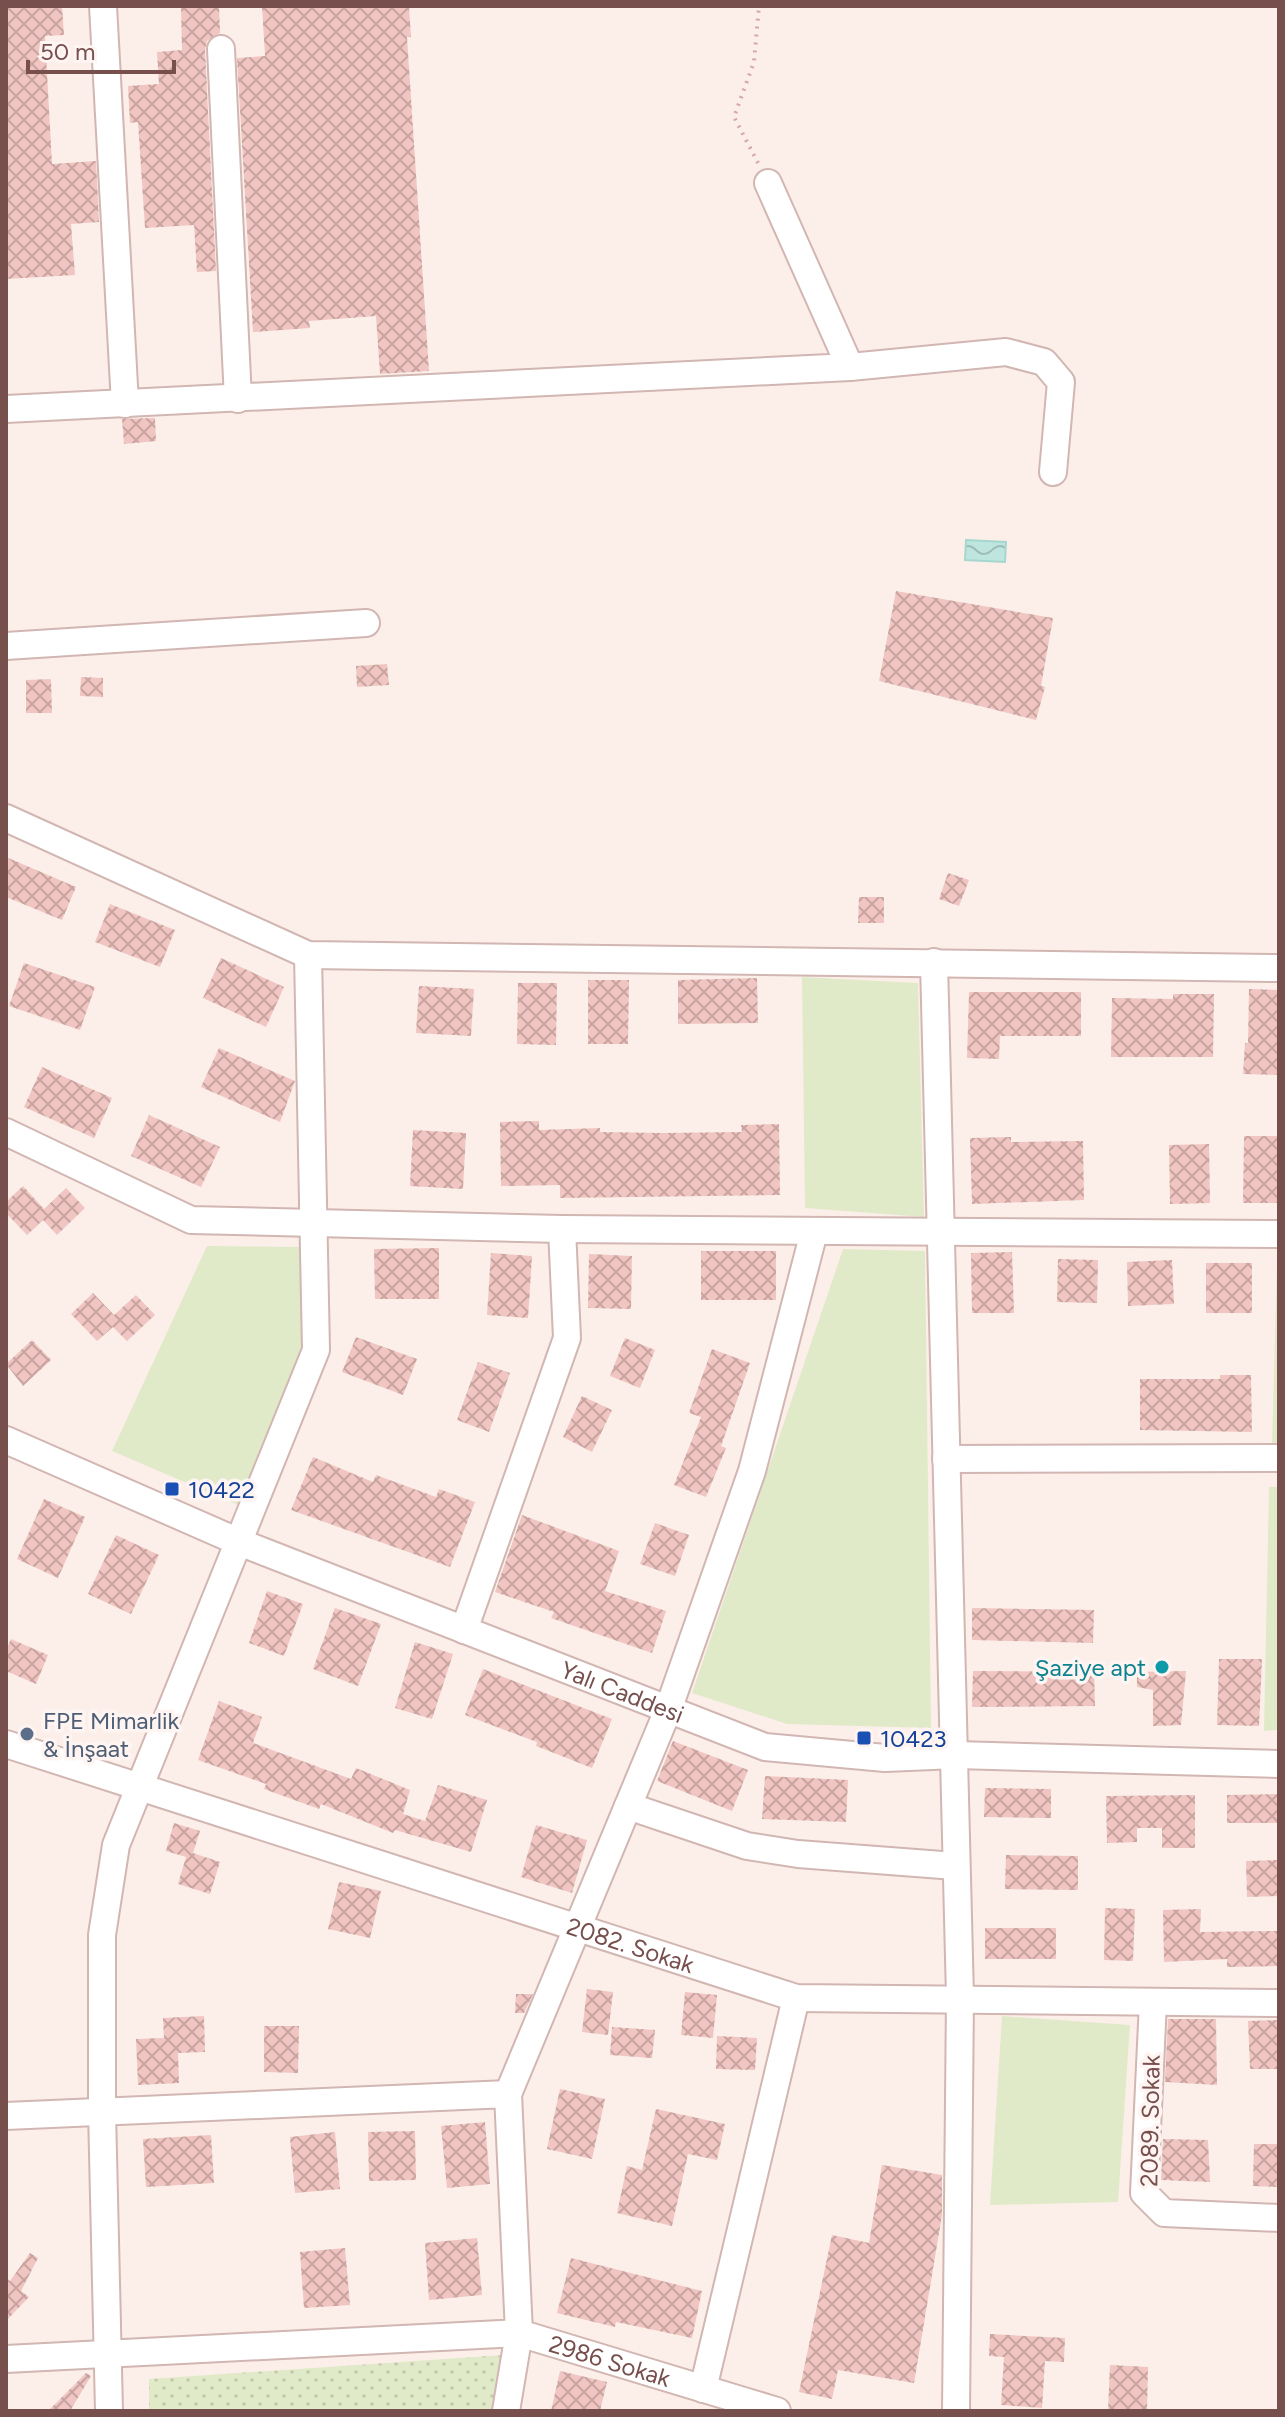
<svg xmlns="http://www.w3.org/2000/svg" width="1285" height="2417" font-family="Figtree,sans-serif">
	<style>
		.grass { fill: url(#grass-dots) }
		.green { fill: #e1eac8 }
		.water { fill: url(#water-waves); stroke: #a5d7cf; stroke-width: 2 }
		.building { fill: url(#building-cross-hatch) }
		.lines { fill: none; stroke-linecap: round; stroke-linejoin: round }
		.minor-casing { stroke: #d1b6b2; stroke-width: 30 }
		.path { stroke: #d6a8a5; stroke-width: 4; stroke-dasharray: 2 6; stroke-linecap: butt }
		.minor { stroke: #fff; stroke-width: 26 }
		.transit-dot { fill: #1a4fb4; stroke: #fef4f1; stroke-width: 3 }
		.culture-dot { fill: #0f9aa8; stroke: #fef4f1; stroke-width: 3 }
		.service-dot { fill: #5c6f8a; stroke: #fef4f1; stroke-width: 3 }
		.labels { text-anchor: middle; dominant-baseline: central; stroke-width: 7; stroke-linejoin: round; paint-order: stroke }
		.transit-label { font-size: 24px; fill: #164399; stroke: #fef4f1; text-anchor: start }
		.culture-label { font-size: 24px; fill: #0d838f; stroke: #fef4f1; text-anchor: end }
		.street-label { font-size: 24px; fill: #774f4d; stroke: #fef4f1 }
		.service-label { font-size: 24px; fill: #4e5e75; stroke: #fef4f1; text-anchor: start }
	</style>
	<defs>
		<pattern id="grass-dots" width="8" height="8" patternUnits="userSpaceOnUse" patternTransform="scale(2)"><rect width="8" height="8" fill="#e1eac8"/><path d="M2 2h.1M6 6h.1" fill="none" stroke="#c5caad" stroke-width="1.8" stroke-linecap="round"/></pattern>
		<pattern id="water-waves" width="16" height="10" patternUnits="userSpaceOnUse" patternTransform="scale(2)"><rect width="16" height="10" fill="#bee6df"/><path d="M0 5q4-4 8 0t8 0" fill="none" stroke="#9fbdb7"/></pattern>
		<pattern id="building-cross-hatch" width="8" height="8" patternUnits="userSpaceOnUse" patternTransform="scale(2)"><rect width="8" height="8" fill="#f1c6c2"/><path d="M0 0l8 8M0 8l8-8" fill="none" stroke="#c8a3a0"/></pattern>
	</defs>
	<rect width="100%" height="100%" fill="#fcefea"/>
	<path class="grass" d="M503,2355L493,2411H149V2379Z"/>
	<g class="green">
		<path d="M802,977L918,983L924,1217L805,1208Z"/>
		<path d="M207,1246L302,1247L305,1349L238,1505L112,1451Z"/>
		<path d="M843,1249L925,1251L931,1728L787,1724L692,1693Z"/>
		<path d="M1277,1258L1279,1443H1272Z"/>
		<path d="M1269,1487H1279V1730L1264,1731Z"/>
		<path d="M1002,2016L1130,2025L1118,2202L990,2205Z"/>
	</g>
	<path class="water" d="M966,540L1006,542L1005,562L965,560Z"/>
	<g class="building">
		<path d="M6,6H62L64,35L45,36L52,164L96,161L99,222L71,224L75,275L6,279Z"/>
		<path d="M181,6H219L220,33L207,41L205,50L216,271L197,272L194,225L145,228L138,122L130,123L128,86L159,84L157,52L182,50Z"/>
		<path d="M262,6H409L411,37H407L429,371L380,374L376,316L309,321L310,328L253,332L237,58L265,56Z"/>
		<path d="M155,418L156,441L124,444L122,419Z"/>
		<path d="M896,591L1053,618L1041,686L1045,687L1036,720L879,681Z"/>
		<path d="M387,664L389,685L357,687L356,666Z"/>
		<path d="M81,677L103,678V697L80,696Z"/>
		<path d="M51,679L52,713H26V680Z"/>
		<path d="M6,857L76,887L62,920L6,897Z"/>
		<path d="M948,873L969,880L959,906L939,899Z"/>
		<path d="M859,897H884V923H858Z"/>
		<path d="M110,904L175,930L160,967L95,942Z"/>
		<path d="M221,958L284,987L266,1027L203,998Z"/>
		<path d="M24,963L95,987L80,1030L9,1006Z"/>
		<path d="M757,978L758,1023L678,1024V980Z"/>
		<path d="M588,980H629L628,1044H588Z"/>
		<path d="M518,983H557L556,1045L517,1044Z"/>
		<path d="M419,986L474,989L471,1036L416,1033Z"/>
		<path d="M1249,989L1279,990V1075L1243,1074L1245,1043H1248Z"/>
		<path d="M969,992H1081V1036H1000L999,1059L967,1058Z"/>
		<path d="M1173,994H1214L1213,1057H1111L1112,998L1173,999Z"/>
		<path d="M219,1048L295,1081L280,1122L201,1087Z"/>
		<path d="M42,1067L112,1098L94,1138L24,1107Z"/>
		<path d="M149,1115L220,1147L201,1187L131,1156Z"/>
		<path d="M539,1121V1130L600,1128V1132L663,1133L742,1132L741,1125L779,1124L780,1195L560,1198V1185L501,1186L500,1122Z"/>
		<path d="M413,1130L466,1133L463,1189L410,1186Z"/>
		<path d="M1244,1136H1279V1203H1243Z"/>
		<path d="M1011,1137V1142L1083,1141L1084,1200L972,1204L970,1138Z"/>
		<path d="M1209,1144L1210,1203L1170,1204L1169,1145Z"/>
		<path d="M23,1186L44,1209L66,1188L85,1208L57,1235L43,1220L27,1235L6,1213V1202Z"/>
		<path d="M439,1248V1299H375L374,1249Z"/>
		<rect x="701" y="1251" width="75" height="49"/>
		<path d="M1012,1252L1014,1313H972L971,1253Z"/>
		<path d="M491,1253L532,1256L528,1318L487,1315Z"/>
		<path d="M589,1254L632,1256L631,1309L588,1308Z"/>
		<path d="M1058,1259L1098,1260L1097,1303L1057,1302Z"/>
		<path d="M1172,1260L1174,1304L1128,1306L1127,1262Z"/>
		<rect x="1206" y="1263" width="46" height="50"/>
		<path d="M93,1293L114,1315L136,1295L155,1315L127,1341L113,1327L97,1341L71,1314Z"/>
		<path d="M356,1337L417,1359L403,1395L342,1372Z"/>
		<path d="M625,1338L655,1350L640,1388L610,1376Z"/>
		<path d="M32,1340L51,1360L23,1386L6,1364Z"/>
		<path d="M712,1349L750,1363L721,1446L726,1448L706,1497L674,1485L701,1417L689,1413Z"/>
		<path d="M478,1362L510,1373L489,1432L457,1420Z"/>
		<path d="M1220,1375H1251L1252,1432L1140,1430V1379H1220Z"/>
		<path d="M582,1396L612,1410L592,1452L563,1437Z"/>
		<path d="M313,1457L373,1482L376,1475L436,1497L439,1489L475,1502L450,1567L291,1510Z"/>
		<path d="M44,1499L85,1517L58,1578L17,1559Z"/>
		<path d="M522,1515L619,1551L605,1591L666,1611L652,1653L551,1618L554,1612L495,1592Z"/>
		<path d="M655,1523L689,1535L675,1576L640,1564Z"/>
		<path d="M116,1535L159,1555L131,1614L88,1594Z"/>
		<path d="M267,1591L303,1604L284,1656L249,1643Z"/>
		<path d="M335,1608L381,1624L358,1686L313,1669Z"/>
		<path d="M972,1608L1094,1610L1093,1643L972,1640Z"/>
		<path d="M11,1639L48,1655L36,1684L6,1671V1650Z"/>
		<path d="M415,1642L453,1654L432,1719L395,1708Z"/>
		<path d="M1219,1659H1262L1259,1726L1217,1725Z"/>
		<path d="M483,1669L612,1719L592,1768L536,1746L537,1742L465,1715Z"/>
		<path d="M973,1671L1094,1672L1095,1706L972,1707Z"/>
		<path d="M1186,1671L1181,1725L1153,1726V1690L1137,1687V1672Z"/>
		<path d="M219,1701L262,1717L253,1743L351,1779L356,1768L410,1790L403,1814L425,1821L438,1785L487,1800L471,1852L395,1830L393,1833L321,1804L319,1809L264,1789L266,1784L198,1760Z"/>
		<path d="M673,1741L748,1770L732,1811L657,1781Z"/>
		<path d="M765,1776L848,1780L846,1822L762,1819Z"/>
		<path d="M985,1788L1051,1789V1818L984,1817Z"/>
		<path d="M1279,1794V1823H1227V1795Z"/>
		<path d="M1195,1795V1848H1162V1828H1137V1842L1107,1843L1106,1796Z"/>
		<path d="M174,1823L200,1831L193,1853L220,1862L210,1894L178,1884L186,1857L166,1851Z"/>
		<path d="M536,1825L587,1840L572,1893L521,1877Z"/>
		<path d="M1006,1855L1078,1856V1890L1005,1889Z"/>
		<path d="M1279,1860V1896L1247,1897L1246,1861Z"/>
		<path d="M339,1882L381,1891L370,1938L328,1929Z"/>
		<path d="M1105,1908L1135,1909L1133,1961L1104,1960Z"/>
		<path d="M1201,1909L1200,1932L1279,1931V1966L1227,1967V1959L1164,1962L1163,1910Z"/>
		<rect x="985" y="1928" width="71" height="31"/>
		<path d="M587,1989L613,1992L608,2035L582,2032Z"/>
		<path d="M685,1992L717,1995L713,2038L681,2035Z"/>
		<path d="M516,1994H533L524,2013H515Z"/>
		<path d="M204,2016L205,2052L178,2053L179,2083L138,2085L136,2039L164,2038L163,2018Z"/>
		<path d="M1168,2019H1216L1217,2085L1165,2082Z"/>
		<path d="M1279,2020V2069H1250L1248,2021Z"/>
		<path d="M264,2026H299L298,2073L264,2072Z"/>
		<path d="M612,2027L655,2030L652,2058L610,2055Z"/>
		<path d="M717,2036L757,2038L755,2070L716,2069Z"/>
		<path d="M560,2089L605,2099L592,2159L547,2149Z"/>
		<path d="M656,2109L725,2124L717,2160L688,2154L672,2226L617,2213L627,2166L642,2170Z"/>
		<path d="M485,2122L490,2184L447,2188L441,2126Z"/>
		<path d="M415,2131L416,2180L369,2181L368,2132Z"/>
		<path d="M335,2132L340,2189L295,2193L290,2137Z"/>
		<path d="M211,2135L214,2183L146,2187L143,2139Z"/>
		<path d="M1163,2139L1208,2140L1210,2182L1161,2180Z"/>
		<path d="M1254,2144H1279V2187L1253,2186Z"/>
		<path d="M882,2165L942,2175V2215L914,2383L838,2370L832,2399L799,2392L832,2235L869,2243Z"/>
		<path d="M477,2238L482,2295L429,2300L425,2243Z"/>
		<path d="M345,2248L350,2305L304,2308L300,2252Z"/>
		<path d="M30,2253L38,2258L21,2291L29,2297L6,2321V2278L10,2281Z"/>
		<path d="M571,2258L702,2291L692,2338L616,2322L615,2327L557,2313Z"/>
		<path d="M990,2334L1065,2338L1064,2362L1045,2361L1042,2408L1001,2405L1004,2357L989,2356Z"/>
		<path d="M1110,2365L1148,2367L1147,2411H1108Z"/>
		<path d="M560,2371L607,2382L600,2411H551Z"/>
		<path d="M86,2373L91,2376L70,2411H48Z"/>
	</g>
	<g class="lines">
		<g class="minor-casing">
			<g id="minor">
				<path d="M103,6L125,404"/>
				<path d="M221,49L238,399"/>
				<path d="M850,367L1006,352L1044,362L1061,382L1053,472"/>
				<path d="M6,409L850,367L768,183"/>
				<path d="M6,646L366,623"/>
				<path d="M6,818L308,955L1279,968"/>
				<path d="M934,962L960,1997L956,2411"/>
				<path d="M6,1132L191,1220L562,1229L1279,1234"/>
				<path id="s1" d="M6,1440L239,1542L765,1747L885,1758L956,1755L1279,1764"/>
				<path d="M946,1459L1279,1458"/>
				<path d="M464,1630L567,1338L562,1229"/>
				<path id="s2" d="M6,1744L796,1998L1279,2003"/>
				<path d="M628,1806L747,1846L798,1854L955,1866"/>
				<path d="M1153,2002L1144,2193L1164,2213L1279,2218"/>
				<path d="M508,2094L668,1710L752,1471L814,1232"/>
				<path d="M6,2116L508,2094L519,2333L6,2359"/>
				<path d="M703,2389L796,1998"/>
				<path d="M109,2411L102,2111V1935L116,1845L316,1350L308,955"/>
				<path id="s3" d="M506,2411L519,2333L777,2411"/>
			</g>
		</g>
		<path class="path" d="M758,163L734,117L754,62L759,6"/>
		<use href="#minor" class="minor"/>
	</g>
	<g class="transit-dot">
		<rect x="164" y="1481" width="16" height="16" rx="4"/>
		<rect x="856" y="1730" width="16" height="16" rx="4"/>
	</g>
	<circle class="culture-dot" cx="1162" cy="1667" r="8"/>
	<circle class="service-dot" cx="27" cy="1734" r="8"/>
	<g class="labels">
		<g class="transit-label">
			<text x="188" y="1489">10422</text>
			<text x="880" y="1738">10423</text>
		</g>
		<g class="culture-label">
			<text x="1146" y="1667">Şaziye apt</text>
		</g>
		<g class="street-label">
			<text stroke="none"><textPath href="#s1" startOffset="666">Yalı Caddesi</textPath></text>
			<text stroke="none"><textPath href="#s2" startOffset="656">2082. Sokak</textPath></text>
			<text transform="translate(1150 2121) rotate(-89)">2089. Sokak</text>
			<text stroke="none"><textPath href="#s3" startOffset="174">2986 Sokak</textPath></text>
		</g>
		<g class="service-label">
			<text x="43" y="1720">FPE Mimarlik<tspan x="43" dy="28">&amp; İnşaat</tspan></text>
		</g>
	</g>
	<rect width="1285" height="2417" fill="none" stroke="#774f4d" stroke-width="16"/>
	<path d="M28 60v12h146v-12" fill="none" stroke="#774f4d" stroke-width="4"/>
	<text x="40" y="60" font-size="24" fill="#774f4d" stroke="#fef4f1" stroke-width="6" paint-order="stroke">50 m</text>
</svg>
